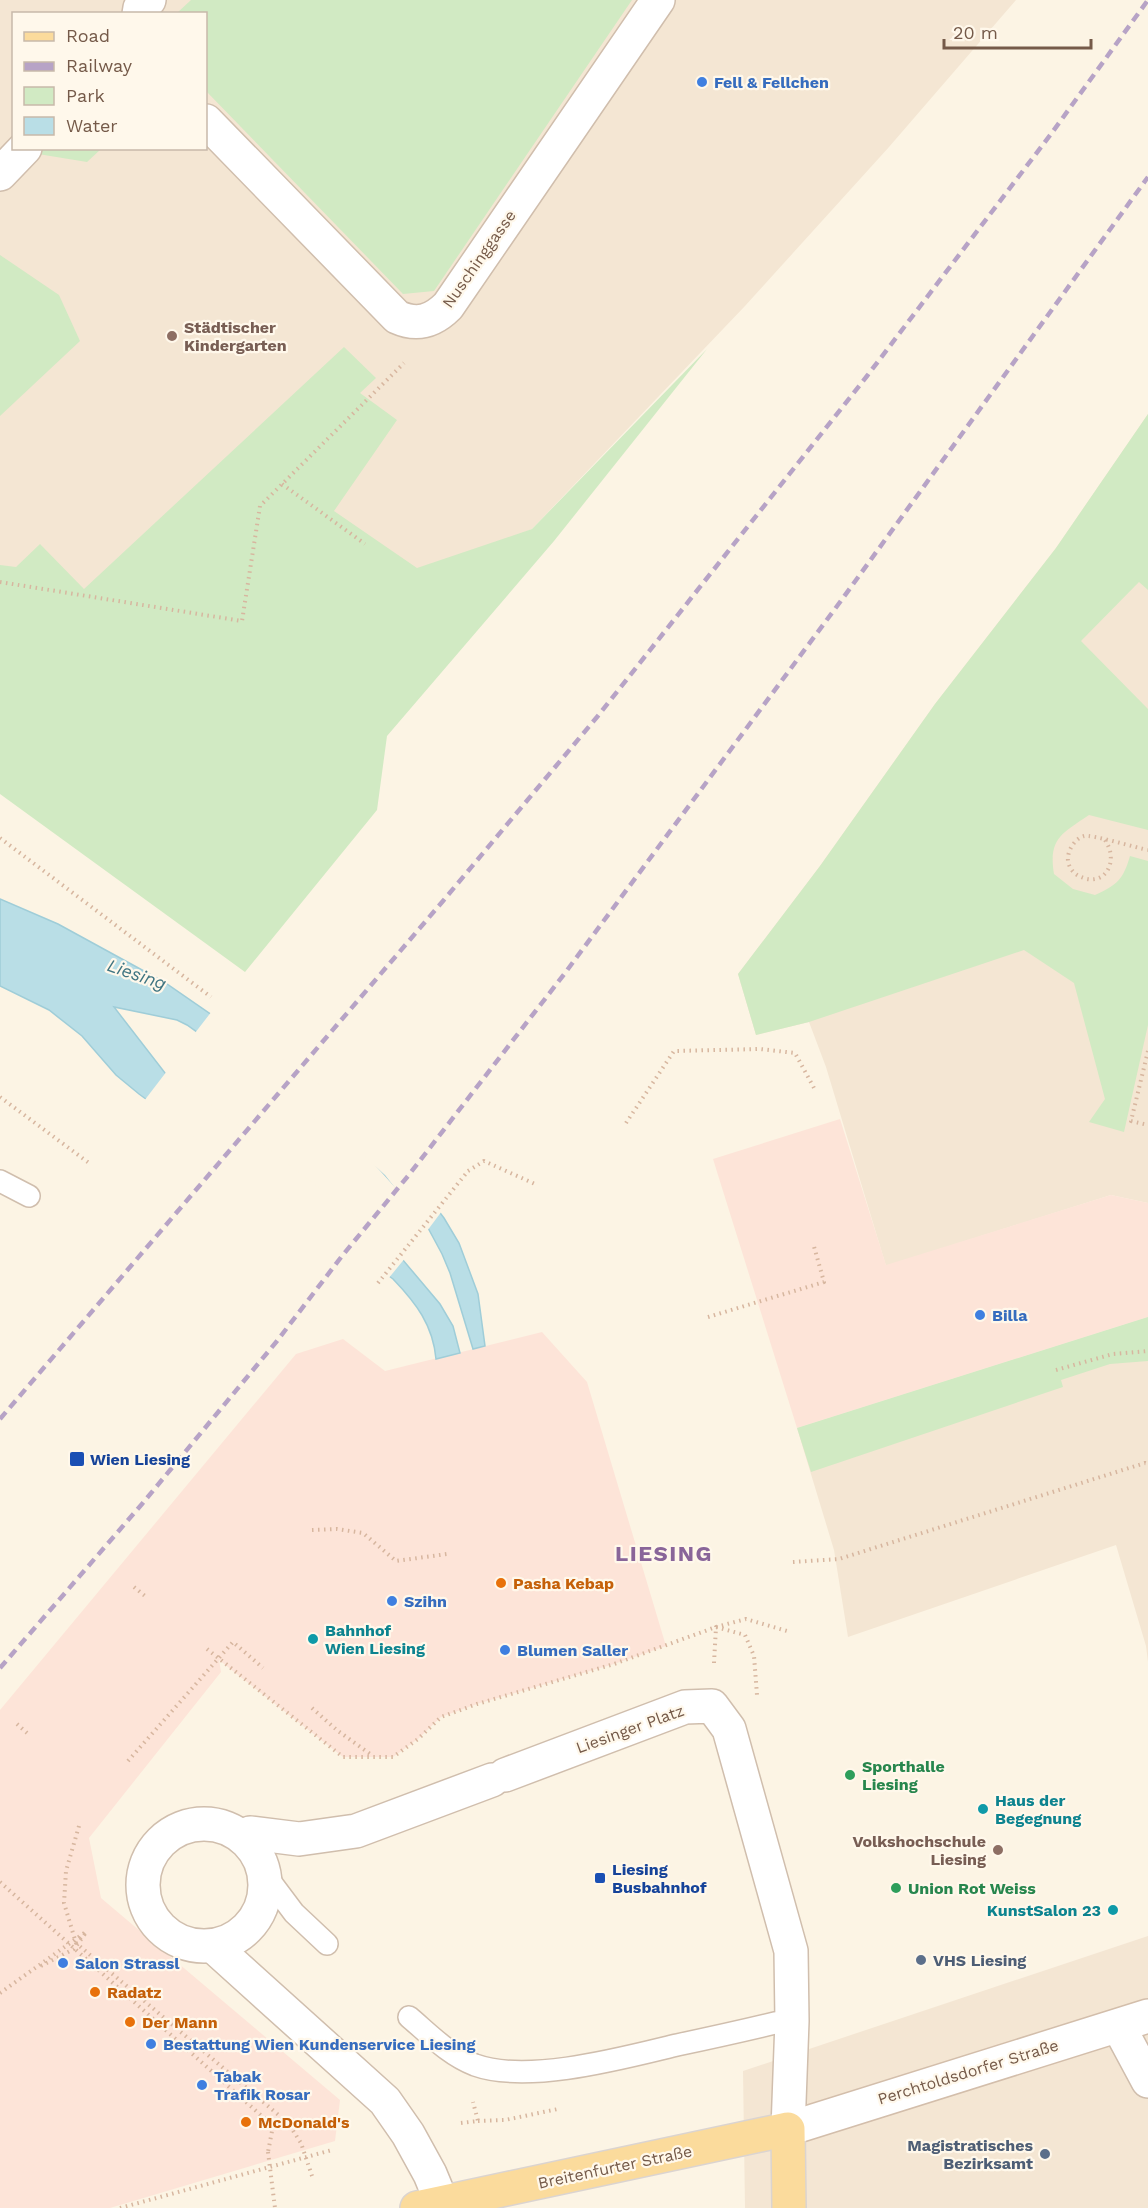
<svg xmlns="http://www.w3.org/2000/svg" width="1148" height="2208" font-family="'Work Sans',sans-serif">
	<style>
		.residential { fill: #f4e6d3; fill-rule: evenodd }
		.commercial { fill: #fde4d8 }
		.green { fill: #d1eac3 }
		.water { fill: #b9dee6; stroke: #9fcdd8; stroke-width: 1.5 }
		.pier { fill: #fcf4e4 }
		.lines { fill: none; stroke-linecap: round; stroke-linejoin: round }
		.lane-casing { stroke: #d0bead; stroke-width: 24 }
		.street-casing { stroke: #d0bead; stroke-width: 36 }
		.secondary-casing { stroke: #d3beab; stroke-width: 36 }
		.primary-casing { stroke: #dbd4d0; stroke-width: 36 }
		.path { stroke: #d7b69f; stroke-width: 4; stroke-dasharray: 1.5 4.5; stroke-linecap: butt }
		.lane { stroke: #fff; stroke-width: 21 }
		.street { stroke: #fff; stroke-width: 33 }
		.secondary { stroke: #fff; stroke-width: 33 }
		.primary { stroke: #fbdb9c; stroke-width: 33 }
		.rail { stroke: #b7a3c6; stroke-width: 4.5; stroke-dasharray: 9 6; stroke-linecap: butt }
		.path-bridge { stroke: #d7b69f; stroke-width: 4; stroke-dasharray: 1.5 4.5; stroke-linecap: butt }
		.shop-dot { fill: #3f7fe0; stroke: #fff8eb; stroke-width: 2 }
		.education-dot { fill: #8d6e63; stroke: #fff8eb; stroke-width: 2 }
		.transit-dot { fill: #1a4fb4; stroke: #fff8eb; stroke-width: 2 }
		.food-dot { fill: #e8710a; stroke: #fff8eb; stroke-width: 2 }
		.culture-dot { fill: #0f9aa8; stroke: #fff8eb; stroke-width: 2 }
		.leisure-dot { fill: #2e9e5b; stroke: #fff8eb; stroke-width: 2 }
		.service-dot { fill: #5c6f8a; stroke: #fff8eb; stroke-width: 2 }
		.labels { text-anchor: middle; dominant-baseline: central; stroke-width: 4.5; stroke-linejoin: round; paint-order: stroke }
		.shop-label { font-size: 16px; font-weight: bold; fill: #366cbe; stroke: #fff8eb; text-anchor: start }
		.street-label { font-size: 16px; fill: #755a49; stroke: #fff8eb }
		.education-label { font-size: 16px; font-weight: bold; fill: #785e54; stroke: #fff8eb; text-anchor: start }
		.transit-label { font-size: 16px; font-weight: bold; fill: #164399; stroke: #fff8eb; text-anchor: start }
		.food-label { font-size: 16px; font-weight: bold; fill: #c56008; stroke: #fff8eb; text-anchor: start }
		.culture-label { font-size: 16px; font-weight: bold; fill: #0d838f; stroke: #fff8eb; text-anchor: start }
		.leisure-label { font-size: 16px; font-weight: bold; fill: #27864d; stroke: #fff8eb; text-anchor: start }
		.service-label { font-size: 16px; font-weight: bold; fill: #4e5e75; stroke: #fff8eb; text-anchor: start }
		.water-label { font-size: 18px; font-style: italic; fill: #407582; stroke: #fff8eb }
		.district-label { font-size: 22px; font-weight: bold; letter-spacing: 1.5px; fill: #896599; stroke: #fff8eb }
	</style>
	<rect width="100%" height="100%" fill="#fcf4e4"/>
	<g class="residential">
		<path d="M0,0H1016L889,147L745,306L532,529L338,615L0,582ZM14,14H206V148H14Z"/>
		<path d="M1148,414V1203L1111,1195L886,1266L826,1067L809,1022L756,1035L738,974L820,866L935,704L1056,548Z"/>
		<path d="M1148,1317V1662L1146,1646L1116,1545L848,1637L834,1550L797,1428Z"/>
		<path d="M1148,1936V2208H745L743,2071Z"/>
	</g>
	<g class="commercial">
		<path d="M840,1119L886,1265L1111,1195L1148,1203V1317L797,1428L713,1159Z"/>
		<path d="M542,1332L587,1382L666,1646L614,1664L477,1704L441,1717L418,1739L393,1757H343L219,1660L221,1672L89,1838L101,1898L340,2100L335,2141L110,2208H0V1710L296,1354L343,1339L385,1371Z"/>
	</g>
	<g class="green">
		<path d="M191,0H632L434,291L403,294L206,91V14L177,13Z"/>
		<path d="M44,149H101L87,162L38,154Z"/>
		<path d="M0,255L59,295L80,341L0,416Z"/>
		<path d="M344,347L376,378L360,393L397,420L334,511L417,568L532,529L707,349L554,541L387,736L377,810L245,972L0,794V565L16,567L40,544L84,589Z"/>
		<path d="M1148,414V590L1139,582L1081,641L1148,709V830L1089,815C1063,833 1048,838 1054,874L1073,889L1095,895C1117,885 1123,880 1130,856L1148,861V1025L1124,1132L1089,1122L1105,1099L1074,983L1024,950L809,1022L756,1035L738,974L820,866L935,704L1056,548Z"/>
		<path d="M1148,1317V1361L1110,1364L1061,1380L1063,1387L811,1472L797,1428Z"/>
	</g>
	<path class="water" d="M0,899L58,924L164,982L334,1099L400,1161L444,1218L459,1243L478,1294L485,1346L473,1349L450,1273L442,1254L421,1215L364,1152L187,1025L177,1020L114,1007L165,1073L392,1247L440,1304L453,1326L460,1353L436,1359C433,1325 416,1303 393,1279L139,1094L116,1075L82,1036L49,1010L0,986Z"/>
	<g class="pier">
		<path d="M212,1011L336,1096L402,1159L442,1211L427,1231L418,1217L385,1175L362,1154L195,1033Z"/>
		<path d="M167,1071L394,1245L406,1257L388,1279L144,1101Z"/>
	</g>
	<g class="lines">
		<g class="lane-casing">
			<g id="lane">
				<path d="M0,1181L29,1196"/>
				<path d="M264,1873L294,1913L327,1944"/>
				<path d="M409,2017C429,2034 449,2055 475,2065C528,2084 623,2058 677,2045C710,2038 742,2031 775,2023L792,2021"/>
			</g>
		</g>
		<g class="street-casing">
			<g id="street">
				<path d="M139,14L140,8L149,0"/>
				<path d="M206,121L397,317C417,326 432,322 448,306L658,0"/>
				<path d="M0,174L25,148"/>
				<path d="M505,1775L685,1707L712,1706L729,1729L791,1951L792,2021L788,2129"/>
				<circle cx="204" cy="1885" r="61"/>
				<path d="M250,1833L299,1839L356,1831L492,1780"/>
				<path d="M213,1946L385,2101L408,2134L430,2174L442,2203"/>
				<path d="M1119,2027L1148,2081"/>
			</g>
		</g>
		<g class="secondary-casing">
			<path id="secondary" d="M788,2129L1148,2016"/>
		</g>
		<g class="primary-casing">
			<path id="primary" d="M417,2208L788,2129L789,2208"/>
		</g>
		<g class="path">
			<path d="M282,484L365,544"/>
			<path d="M0,582L242,621L260,506L404,363"/>
			<path d="M0,838L211,997"/>
			<path d="M1105,840C1120,862 1104,889 1079,876C1072,873 1067,864 1068,857C1069,848 1076,838 1084,836C1091,834 1137,848 1148,850"/>
			<path d="M1148,1051L1131,1121L1148,1125"/>
			<path d="M0,1097L89,1163"/>
			<path d="M626,1123L674,1051L760,1049L795,1053L814,1088"/>
			<path d="M468,1171L484,1161L535,1184"/>
			<path d="M708,1317L824,1282L813,1243"/>
			<path d="M1056,1370L1113,1354L1148,1351"/>
			<path d="M312,1530L337,1529L363,1533L396,1561L447,1554"/>
			<path d="M793,1562L839,1559L1145,1463L1148,1464"/>
			<path d="M134,1587L145,1596"/>
			<path d="M207,1649L343,1757H393L418,1739L441,1717L477,1704L614,1664L716,1627L745,1635L754,1656L757,1695"/>
			<path d="M714,1663L716,1627L746,1619L787,1631"/>
			<path d="M312,1708L338,1731L373,1756"/>
			<path d="M17,1724L27,1733"/>
			<path d="M128,1761L233,1642L263,1668"/>
			<path d="M79,1826L66,1871L64,1903L76,1943L288,2123L301,2143L312,2176"/>
			<path d="M0,1882L273,2126L268,2152"/>
			<path d="M76,1943L87,1931"/>
			<path d="M478,2121L505,2120L558,2109"/>
			<path d="M461,2123L478,2121L473,2102"/>
			<path d="M120,2208L332,2150"/>
		</g>
		<use href="#lane" class="lane"/>
		<use href="#street" class="street"/>
		<use href="#secondary" class="secondary"/>
		<use href="#primary" class="primary"/>
		<g class="rail">
			<path d="M0,1419L443,901L597,717L867,376L1051,134L1148,0"/>
			<path d="M0,1668L142,1504L277,1341L342,1256L408,1176L565,973L843,598L1148,177"/>
		</g>
		<g class="path-bridge">
			<path d="M378,1283L468,1171"/>
			<path d="M41,1966L74,1949L85,1934"/>
			<path d="M0,1993L87,1931"/>
			<path d="M268,2152L275,2208"/>
		</g>
	</g>
	<g class="shop-dot">
		<circle cx="702" cy="82" r="6"/>
		<circle cx="980" cy="1315" r="6"/>
		<circle cx="392" cy="1601" r="6"/>
		<circle cx="505" cy="1650" r="6"/>
		<circle cx="63" cy="1963" r="6"/>
		<circle cx="151" cy="2044" r="6"/>
		<circle cx="202" cy="2085" r="6"/>
	</g>
	<g class="education-dot">
		<circle cx="172" cy="336" r="6"/>
		<circle cx="998" cy="1850" r="6"/>
	</g>
	<g class="transit-dot">
		<rect x="69" y="1451" width="16" height="16" rx="3"/>
		<rect x="594" y="1872" width="12" height="12" rx="3"/>
	</g>
	<g class="food-dot">
		<circle cx="501" cy="1583" r="6"/>
		<circle cx="95" cy="1992" r="6"/>
		<circle cx="130" cy="2022" r="6"/>
		<circle cx="246" cy="2122" r="6"/>
	</g>
	<g class="culture-dot">
		<circle cx="313" cy="1639" r="6"/>
		<circle cx="983" cy="1809" r="6"/>
		<circle cx="1113" cy="1910" r="6"/>
	</g>
	<g class="leisure-dot">
		<circle cx="850" cy="1775" r="6"/>
		<circle cx="896" cy="1888" r="6"/>
	</g>
	<g class="service-dot">
		<circle cx="921" cy="1960" r="6"/>
		<circle cx="1045" cy="2154" r="6"/>
	</g>
	<g class="labels">
		<g class="shop-label">
			<text x="714" y="82">Fell &amp; Fellchen</text>
			<text x="992" y="1315">Billa</text>
			<text x="404" y="1601">Szihn</text>
			<text x="517" y="1650">Blumen Saller</text>
			<text x="75" y="1963">Salon Strassl</text>
			<text x="163" y="2044">Bestattung Wien Kundenservice Liesing</text>
			<text x="214" y="2076">Tabak<tspan x="214" dy="18">Trafik Rosar</tspan></text>
		</g>
		<g class="street-label">
			<text transform="translate(479 259) rotate(-55)">Nuschinggasse</text>
			<text transform="translate(630 1729) rotate(-20)">Liesinger Platz</text>
			<text transform="translate(968 2072) rotate(-17)">Perchtoldsdorfer Straße</text>
			<text transform="translate(615 2167) rotate(-12)">Breitenfurter Straße</text>
		</g>
		<g class="education-label">
			<text x="184" y="327">Städtischer<tspan x="184" dy="18">Kindergarten</tspan></text>
			<text x="986" y="1841" text-anchor="end">Volkshochschule<tspan x="986" dy="18">Liesing</tspan></text>
		</g>
		<g class="transit-label">
			<text x="90" y="1459">Wien Liesing</text>
			<text x="612" y="1869">Liesing<tspan x="612" dy="18">Busbahnhof</tspan></text>
		</g>
		<g class="food-label">
			<text x="513" y="1583">Pasha Kebap</text>
			<text x="107" y="1992">Radatz</text>
			<text x="142" y="2022">Der Mann</text>
			<text x="258" y="2122">McDonald's</text>
		</g>
		<g class="culture-label">
			<text x="325" y="1630">Bahnhof<tspan x="325" dy="18">Wien Liesing</tspan></text>
			<text x="995" y="1800">Haus der<tspan x="995" dy="18">Begegnung</tspan></text>
			<text x="1101" y="1910" text-anchor="end">KunstSalon 23</text>
		</g>
		<g class="leisure-label">
			<text x="862" y="1766">Sporthalle<tspan x="862" dy="18">Liesing</tspan></text>
			<text x="908" y="1888">Union Rot Weiss</text>
		</g>
		<g class="service-label">
			<text x="933" y="1960">VHS Liesing</text>
			<text x="1033" y="2145" text-anchor="end">Magistratisches<tspan x="1033" dy="18">Bezirksamt</tspan></text>
		</g>
		<g class="water-label">
			<text transform="translate(137 974) rotate(19)">Liesing</text>
		</g>
		<g class="district-label">
			<text x="664" y="1553">LIESING</text>
		</g>
	</g>
	<rect x="12" y="12" width="195" height="138" fill="#fff8eb" stroke="#c8b9aa" stroke-width="1.5"/>
	<rect x="24" y="32" width="30" height="9" fill="#fbdb9c" stroke="#c8b9aa" stroke-width="1.5"/>
	<text x="66" y="42" font-size="18" fill="#755a49">Road</text>
	<rect x="24" y="62" width="30" height="9" fill="#b7a3c6" stroke="#c8b9aa" stroke-width="1.5"/>
	<text x="66" y="72" font-size="18" fill="#755a49">Railway</text>
	<rect x="24" y="87" width="30" height="18" fill="#d1eac3" stroke="#c8b9aa" stroke-width="1.5"/>
	<text x="66" y="102" font-size="18" fill="#755a49">Park</text>
	<rect x="24" y="117" width="30" height="18" fill="#b9dee6" stroke="#c8b9aa" stroke-width="1.5"/>
	<text x="66" y="132" font-size="18" fill="#755a49">Water</text>
	<path d="M944 39v9h147v-9" fill="none" stroke="#755a49" stroke-width="3"/>
	<text x="953" y="39" font-size="18" fill="#755a49" stroke="#fff8eb" stroke-width="4.5" paint-order="stroke">20 m</text>
</svg>
